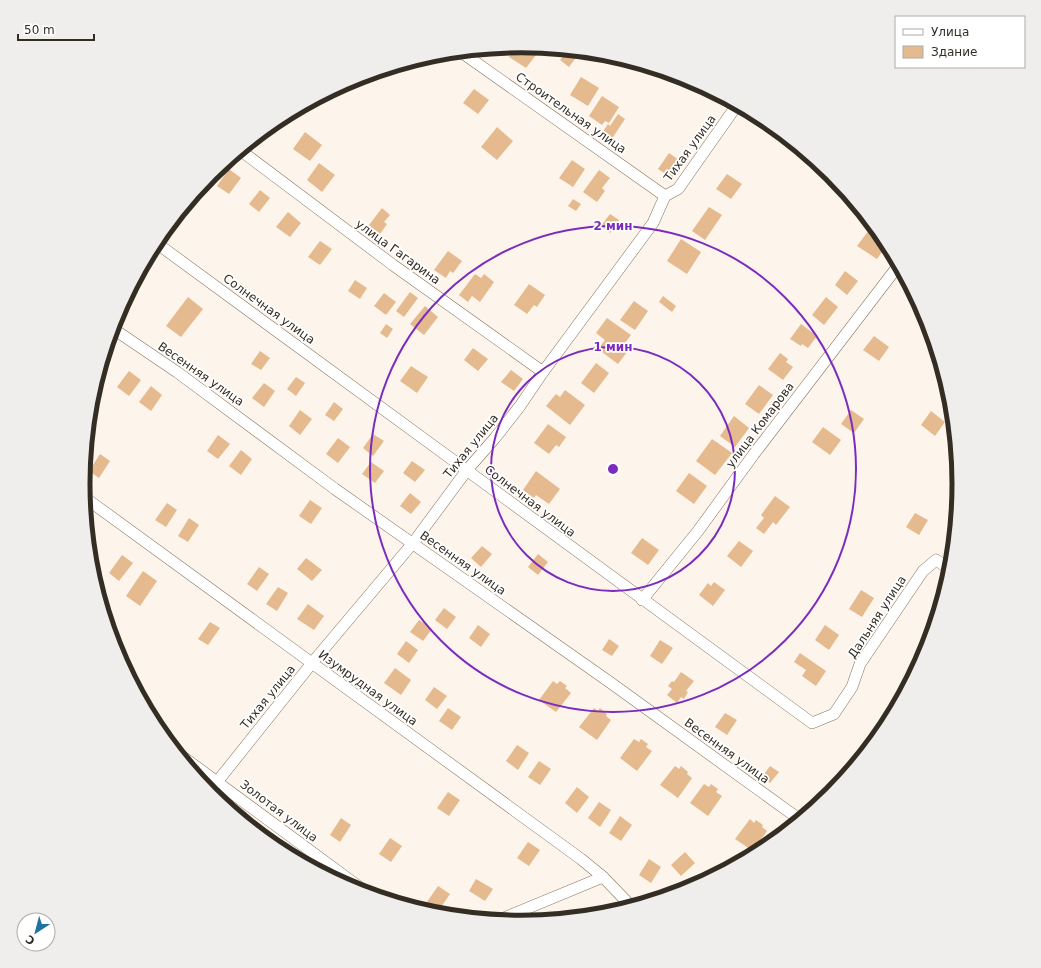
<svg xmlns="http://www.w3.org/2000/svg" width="1041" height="968" font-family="'DejaVu Sans',sans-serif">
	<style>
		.building { fill: #e4ba8e }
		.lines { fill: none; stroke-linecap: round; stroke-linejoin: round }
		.minor-casing { stroke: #85725f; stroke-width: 12 }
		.minor { stroke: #fff; stroke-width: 11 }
		.ring { fill: none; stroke: #7b2cbf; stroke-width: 2 }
		.labels { text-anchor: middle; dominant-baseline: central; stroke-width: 3.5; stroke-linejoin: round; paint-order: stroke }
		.street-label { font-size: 12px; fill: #342d24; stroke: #fff }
		.rim { fill: none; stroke: #342d24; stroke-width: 5 }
		.centre { fill: #7b2cbf; stroke: #fff; stroke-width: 2 }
		.ring-label { font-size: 12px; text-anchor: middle; font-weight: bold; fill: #7b2cbf; stroke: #fff; stroke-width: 3.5; stroke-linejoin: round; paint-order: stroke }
	</style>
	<rect width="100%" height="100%" fill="#fdf5ec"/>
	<g class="building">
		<path d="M517,46L534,47L539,51L526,68L509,57Z"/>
		<path d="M567,51L580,52L569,67L560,60Z"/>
		<path d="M581,77L599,88L588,106L570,95Z"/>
		<path d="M474,89L489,100L478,114L463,103Z"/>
		<path d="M602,96L619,107L609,123L605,121L602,125L589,116Z"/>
		<path d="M618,114L625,119L611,140L602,133L608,124L610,126Z"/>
		<path d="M497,127L513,141L497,160L481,147Z"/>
		<path d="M305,132L322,145L310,161L293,149Z"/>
		<path d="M669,153L683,163L672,178L658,169Z"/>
		<path d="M572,160L585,169L573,187L559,178Z"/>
		<path d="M319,163L335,175L322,192L307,180Z"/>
		<path d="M229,169L241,178L229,194L217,186Z"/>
		<path d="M599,170L610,178L602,188L605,191L597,202L583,192Z"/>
		<path d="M727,174L742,184L731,199L716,189Z"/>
		<path d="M260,190L270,198L259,212L249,204Z"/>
		<path d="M573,199L581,204L576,211L568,206Z"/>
		<path d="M709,207L722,215L705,240L692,231Z"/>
		<path d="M382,208L390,215L384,222L387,224L380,234L369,225Z"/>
		<path d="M288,212L301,223L290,237L276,227Z"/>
		<path d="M610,214L619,220L610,233L601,226Z"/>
		<path d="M869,230L885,242L887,245L877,259L857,246Z"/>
		<path d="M681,239L701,252L687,274L667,261Z"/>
		<path d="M320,241L332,249L320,265L308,257Z"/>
		<path d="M448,251L462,261L453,273L450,271L446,278L434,270Z"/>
		<path d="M845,271L858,281L847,295L835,285Z"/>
		<path d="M475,274L481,278L484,274L494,282L480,302L472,296L468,302L459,295Z"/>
		<path d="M355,280L367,288L360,299L348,291Z"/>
		<path d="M529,284L545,295L537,307L534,305L527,314L514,305Z"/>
		<path d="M410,292L418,298L404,317L396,311Z"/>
		<path d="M384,293L396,302L386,315L374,306Z"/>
		<path d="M663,296L676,306L672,312L659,302Z"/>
		<path d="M188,297L203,309L181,337L166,326Z"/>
		<path d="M826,297L838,307L824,325L812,315Z"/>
		<path d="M634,301L648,311L635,330L620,320Z"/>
		<path d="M425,306L438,317L424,335L410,324Z"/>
		<path d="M607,318L631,335L621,348L627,352L618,364L598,349L605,340L596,333Z"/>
		<path d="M386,324L393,329L387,338L380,333Z"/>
		<path d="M801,324L817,336L808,348L802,344L801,346L790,339Z"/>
		<path d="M874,336L889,347L879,361L863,350Z"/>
		<path d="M473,348L488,359L478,371L464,360Z"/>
		<path d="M260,351L270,358L261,370L251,364Z"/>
		<path d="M780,353L788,359L786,362L793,367L783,380L768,369Z"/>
		<path d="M596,363L609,373L594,393L581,383Z"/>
		<path d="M411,366L428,377L417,393L400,381Z"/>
		<path d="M511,370L523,379L514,391L501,382Z"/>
		<path d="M129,371L141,380L129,396L117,387Z"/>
		<path d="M296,377L305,383L296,396L287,389Z"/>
		<path d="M264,383L275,391L264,407L252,398Z"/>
		<path d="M759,385L773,395L759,414L745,404Z"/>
		<path d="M151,386L162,395L151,411L139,402Z"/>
		<path d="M565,390L585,405L570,425L546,406L556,394L560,397Z"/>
		<path d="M334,402L343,409L334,421L325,415Z"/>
		<path d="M300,410L312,419L300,435L289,426Z"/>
		<path d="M851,410L864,419L854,433L841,424Z"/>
		<path d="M931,411L945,422L935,436L921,425Z"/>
		<path d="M734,416L749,428L735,447L720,436Z"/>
		<path d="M548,424L566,437L559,447L556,445L549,454L534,443Z"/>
		<path d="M823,427L841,440L830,455L812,442Z"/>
		<path d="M373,434L384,441L373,456L363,448Z"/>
		<path d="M218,435L230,444L218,459L207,451Z"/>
		<path d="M87,438L93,442L85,454L86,451Z"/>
		<path d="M338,438L350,447L338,463L326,454Z"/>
		<path d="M712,439L732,453L715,475L696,461Z"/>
		<path d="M241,450L252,459L241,475L229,466Z"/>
		<path d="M100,454L110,461L99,478L89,471Z"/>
		<path d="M412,461L425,470L415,482L403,473Z"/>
		<path d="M371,462L384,471L375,483L362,474Z"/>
		<path d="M536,471L560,489L549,504L536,495L534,498L523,490Z"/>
		<path d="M689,473L707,486L694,504L676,491Z"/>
		<path d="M410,493L421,502L411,514L400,506Z"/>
		<path d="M775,496L790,507L776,525L773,522L764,534L756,528L764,518L761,515Z"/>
		<path d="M310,500L322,508L311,524L299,516Z"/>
		<path d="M167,503L177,510L166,527L155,520Z"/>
		<path d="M915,513L928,520L919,535L906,527Z"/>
		<path d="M189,518L199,525L188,542L178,536Z"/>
		<path d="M642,538L659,550L648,565L631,553Z"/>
		<path d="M739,541L753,551L741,567L727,556Z"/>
		<path d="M482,546L492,554L481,567L471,558Z"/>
		<path d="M538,554L548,562L538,575L528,567Z"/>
		<path d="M122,555L133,563L119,581L109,573Z"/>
		<path d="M306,558L322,570L312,581L297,569Z"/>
		<path d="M259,567L269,574L257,591L247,584Z"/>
		<path d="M143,571L157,581L140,606L126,596Z"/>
		<path d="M714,582L725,590L713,606L699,595L708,583L711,586Z"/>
		<path d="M278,587L288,593L277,611L266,604Z"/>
		<path d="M861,590L874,598L862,617L849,609Z"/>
		<path d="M308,604L324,616L314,630L297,619Z"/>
		<path d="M444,608L456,617L447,629L435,620Z"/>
		<path d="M419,620L432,629L423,641L410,632Z"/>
		<path d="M210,622L220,628L208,645L198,639Z"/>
		<path d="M478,625L490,634L481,647L469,638Z"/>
		<path d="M825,625L839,635L829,650L815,640Z"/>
		<path d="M609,639L619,646L612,656L602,650Z"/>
		<path d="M660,640L673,648L662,664L650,656Z"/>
		<path d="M406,641L418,650L409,663L397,654Z"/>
		<path d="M800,653L826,671L816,686L802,676L806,670L794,662Z"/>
		<path d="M395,668L411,680L401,695L384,683Z"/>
		<path d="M681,672L694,681L686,691L688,692L684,699L681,697L677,703L667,695L672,689L668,686L672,681L674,682Z"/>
		<path d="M553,681L557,684L560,681L567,686L565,688L571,693L556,712L539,700Z"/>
		<path d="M434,687L447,696L437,709L425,700Z"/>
		<path d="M448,708L461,717L452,730L439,721Z"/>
		<path d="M594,708L598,711L600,708L607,714L606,716L611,720L597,740L579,727Z"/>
		<path d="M725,713L737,720L727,735L715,727Z"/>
		<path d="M634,739L639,742L641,739L648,744L646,747L652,751L637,771L620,758Z"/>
		<path d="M517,745L529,753L518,770L506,761Z"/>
		<path d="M539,761L551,769L540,785L528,777Z"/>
		<path d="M675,766L679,769L681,766L688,772L687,774L692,778L678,798L660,785Z"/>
		<path d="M770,766L779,772L770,783L762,777Z"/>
		<path d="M704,784L709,787L711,784L718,789L716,792L722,796L708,816L690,803Z"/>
		<path d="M577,787L589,797L577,813L565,803Z"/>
		<path d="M448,792L460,800L449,816L437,808Z"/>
		<path d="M599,802L611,810L600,827L588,818Z"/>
		<path d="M620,816L632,825L621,841L609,833Z"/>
		<path d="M341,818L351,825L340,842L330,835Z"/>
		<path d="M750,819L754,823L756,820L763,825L762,827L767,831L753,851L735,839Z"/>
		<path d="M390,838L402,846L391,862L379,854Z"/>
		<path d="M528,842L540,850L529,866L517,858Z"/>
		<path d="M685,852L695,863L681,876L671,865Z"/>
		<path d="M649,859L661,867L651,883L639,875Z"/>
		<path d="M476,879L493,889L485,901L469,891Z"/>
		<path d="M438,886L450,894L439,910L427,902Z"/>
	</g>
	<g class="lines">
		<g class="minor-casing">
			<g id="minor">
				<path d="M461,52L665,196"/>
				<path d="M240,150L393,265L543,372"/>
				<path d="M155,242C375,401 592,564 812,723L834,714L852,687L860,664L923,571L936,560L950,569"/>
				<path d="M112,328L177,372L335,489L611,683L799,819"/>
				<path d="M84,497L581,859L603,877L631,906"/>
				<path d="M642,600L698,531L754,454L898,266"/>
				<path d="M175,751L366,892"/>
				<path d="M209,792L312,663L413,543L467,470L495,438L520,406L543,372L653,223L665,196L678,189L737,105"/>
				<path d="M499,920L603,877"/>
			</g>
		</g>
		<use href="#minor" class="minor"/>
	</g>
	<g class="ring">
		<circle cx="613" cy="469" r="122"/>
		<circle cx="613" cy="469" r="243"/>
	</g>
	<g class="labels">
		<g class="street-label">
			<text transform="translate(571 113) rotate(35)">Строительная улица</text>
			<text transform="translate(690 148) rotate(-54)">Тихая улица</text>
			<text transform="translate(398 252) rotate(36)">улица Гагарина</text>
			<text transform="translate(269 309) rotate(36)">Солнечная улица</text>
			<text transform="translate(201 374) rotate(35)">Весенняя улица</text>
			<text transform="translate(760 425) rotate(-53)">улица Комарова</text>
			<text transform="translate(471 446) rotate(-51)">Тихая улица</text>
			<text transform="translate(530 501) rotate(37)">Солнечная улица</text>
			<text transform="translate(463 563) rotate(35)">Весенняя улица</text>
			<text transform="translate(877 617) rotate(-57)">Дальняя улица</text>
			<text transform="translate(368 688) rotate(36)">Изумрудная улица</text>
			<text transform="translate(268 697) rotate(-51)">Тихая улица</text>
			<text transform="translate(727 751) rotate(36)">Весенняя улица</text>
			<text transform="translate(279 811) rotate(37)">Золотая улица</text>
		</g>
	</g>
	<path d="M0 0H1041V968H0ZM90 484a431 431 0 1 1 862 0a431 431 0 1 1-862 0Z" fill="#efeeed" fill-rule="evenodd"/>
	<path class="rim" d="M90 484a431 431 0 1 1 862 0a431 431 0 1 1-862 0Z"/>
	<circle cx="613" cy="469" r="6" class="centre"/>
	<g class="ring-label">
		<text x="613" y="230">2 мин</text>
		<text x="613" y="351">1 мин</text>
	</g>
	<rect x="895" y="16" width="130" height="52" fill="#ffffff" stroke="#aeaba7"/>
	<rect x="903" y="29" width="20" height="6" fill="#ffffff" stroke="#aeaba7"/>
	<text x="931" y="36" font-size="12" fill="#342d24">Улица</text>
	<rect x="903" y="46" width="20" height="12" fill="#e4ba8e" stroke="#aeaba7"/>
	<text x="931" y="56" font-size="12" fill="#342d24">Здание</text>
	<g transform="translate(36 932) rotate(216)"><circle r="19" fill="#ffffff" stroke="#aeaba7"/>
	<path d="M0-3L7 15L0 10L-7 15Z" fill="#1d74a3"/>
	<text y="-6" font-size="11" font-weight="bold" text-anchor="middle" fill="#342d24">С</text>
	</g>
	<path d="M18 34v6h76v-6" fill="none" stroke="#342d24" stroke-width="2"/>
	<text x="24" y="34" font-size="12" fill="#342d24" stroke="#ffffff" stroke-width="3" paint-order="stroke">50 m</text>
</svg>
